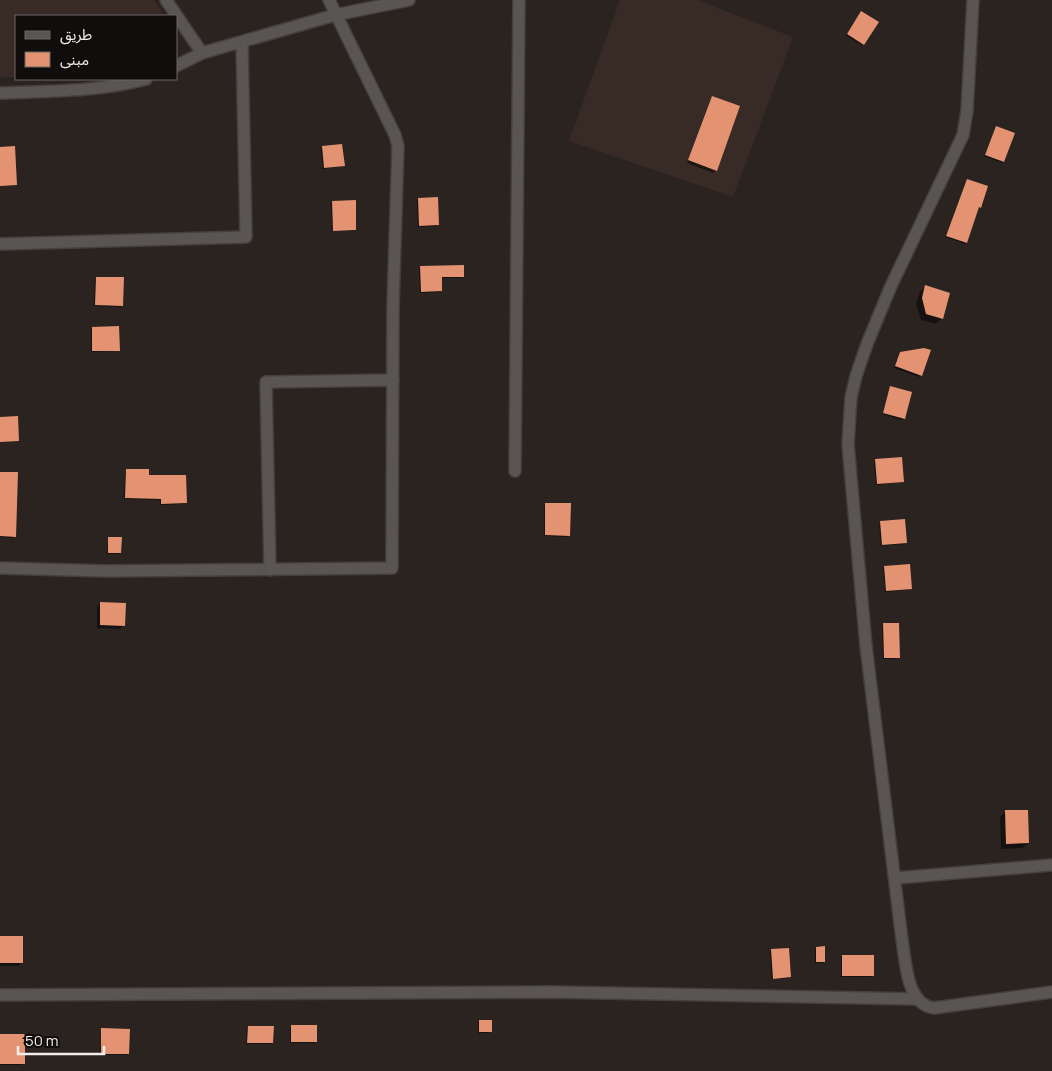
<svg xmlns="http://www.w3.org/2000/svg" width="1052" height="1071" font-family="Manrope,'Noto Sans Arabic',sans-serif">
	<style>
		.built { fill: #382b26 }
		.shadow { fill: #0007 }
		.building { fill: #e39372 }
		.lines { fill: none; stroke-linecap: round; stroke-linejoin: round }
		.minor-casing { stroke: #463f3d; stroke-width: 14 }
		.minor { stroke: #595554; stroke-width: 11 }
	</style>
	<rect width="100%" height="100%" fill="#2a2320"/>
	<g class="built">
		<path d="M0,0H154L165,16H16V77L0,78Z"/>
		<path d="M620,0H697L793,37L733,197L569,141Z"/>
	</g>
	<g class="shadow">
		<path d="M860,14L863,44L862,45L846,36Z"/>
		<path d="M712,97L716,170L713,173L687,163L710,100Z"/>
		<path d="M996,127L1003,161L1002,163L984,156Z"/>
		<path d="M323,148L343,166L323,169L321,149Z"/>
		<path d="M967,180L980,207L978,208L965,244L945,237Z"/>
		<path d="M418,199L438,224L437,226L418,227L417,201Z"/>
		<path d="M333,202L355,230L354,231H332L331,203Z"/>
		<path d="M421,267L463,277L461,278H440V291L439,292L420,293L419,269Z"/>
		<path d="M96,278L122,305L121,307L94,306L95,280Z"/>
		<path d="M926,287L942,318L936,324L921,320L916,304L920,292Z"/>
		<path d="M92,328L118,350L117,351L91,352V329Z"/>
		<path d="M900,353L921,375L919,377L894,368Z"/>
		<path d="M891,387L904,418L902,420L882,414Z"/>
		<path d="M876,461L902,482L876,485L874,462Z"/>
		<path d="M126,470L148,477L186,503L184,504L160,505V500L124,499L125,472Z"/>
		<path d="M0,473L14,536L13,538L0,537Z"/>
		<path d="M546,504L569,535L568,537L544,536V506Z"/>
		<path d="M881,522L905,543L904,544L881,546L879,524Z"/>
		<path d="M109,538L120,553L119,554H107L108,539Z"/>
		<path d="M884,567L910,589L885,592L883,568Z"/>
		<path d="M101,603L124,625L120,629L97,628V607Z"/>
		<path d="M883,624L898,657L897,659H883L882,626Z"/>
		<path d="M1006,811L1028,843L1022,848L1001,849L1000,817Z"/>
		<path d="M0,938L22,963L18,966H0Z"/>
		<path d="M816,948L824,962L822,963H815V949Z"/>
		<path d="M772,951L789,977L788,978L772,979L770,952Z"/>
		<path d="M842,956L873,976L871,977H841V958Z"/>
		<path d="M479,1021L491,1031L489,1033H478V1022Z"/>
		<path d="M292,1026L316,1042L314,1043H290V1028Z"/>
		<path d="M248,1027L272,1043L271,1044H246L247,1028Z"/>
		<path d="M102,1029L128,1054L126,1055H100L101,1031Z"/>
		<path d="M0,1035L23,1064L22,1065H0Z"/>
	</g>
	<g class="building">
		<path d="M861,11L879,22L864,45L847,34Z"/>
		<path d="M712,96L740,106L717,171L688,160Z"/>
		<path d="M996,126L1015,133L1004,162L985,155Z"/>
		<path d="M342,144L345,166L324,168L322,146Z"/>
		<path d="M15,146L17,185L0,186V147Z"/>
		<path d="M967,179L988,186L981,208L979,207L967,243L946,236Z"/>
		<path d="M438,197L439,225L419,226L418,198Z"/>
		<path d="M356,200V230L333,231L332,201Z"/>
		<path d="M464,265V277H442V291L421,292L420,266Z"/>
		<path d="M96,277H124L123,306L95,305Z"/>
		<path d="M925,285L950,293L943,319L926,314L922,298Z"/>
		<path d="M119,326L120,351H92V327Z"/>
		<path d="M924,348L931,350L922,376L895,366L900,352Z"/>
		<path d="M890,386L912,392L905,419L883,413Z"/>
		<path d="M18,416L19,441L0,442V417Z"/>
		<path d="M902,457L904,482L877,484L875,459Z"/>
		<path d="M126,469H149V475H186L187,503L161,504V499L125,498Z"/>
		<path d="M0,472H18L16,537L0,536Z"/>
		<path d="M545,503H571L570,536L545,535Z"/>
		<path d="M905,519L907,543L882,545L880,521Z"/>
		<path d="M108,537H122L121,553H108Z"/>
		<path d="M910,564L912,589L886,591L884,566Z"/>
		<path d="M100,602L126,603L125,626L100,625Z"/>
		<path d="M883,623H899L900,658H884Z"/>
		<path d="M1005,810H1028L1029,843L1006,844Z"/>
		<rect x="0" y="936" width="23" height="27"/>
		<path d="M825,946V962H816V947Z"/>
		<path d="M789,948L791,977L773,979L771,949Z"/>
		<rect x="842" y="955" width="32" height="21"/>
		<rect x="479" y="1020" width="13" height="12"/>
		<rect x="291" y="1025" width="26" height="17"/>
		<path d="M248,1026H274L273,1043H247Z"/>
		<path d="M101,1028L130,1029L129,1054H101Z"/>
		<rect x="0" y="1034" width="25" height="30"/>
	</g>
	<g class="lines">
		<g class="minor-casing">
			<g id="minor">
				<path d="M166,0L202,53"/>
				<path d="M973,0L967,111L963,135L891,286L867,344L856,376L851,397L848,444L866,646L902,940C906,962 906,1004 934,1008L1052,992"/>
				<path d="M176,66L202,53L335,15L409,0"/>
				<path d="M0,93C49,91 98,92 146,79"/>
				<path d="M0,244L246,237L242,42"/>
				<path d="M515,471L519,0"/>
				<path d="M0,568L106,571L392,568L393,306L398,146L395,135L329,0"/>
				<path d="M270,570L266,382L393,380"/>
				<path d="M896,878L1052,865"/>
				<path d="M0,995L552,992L918,999"/>
			</g>
		</g>
		<use href="#minor" class="minor"/>
	</g>
	<rect x="15" y="15" width="162" height="65" fill="#100d0c" stroke="#6a6766"/>
	<rect x="25" y="31" width="25" height="8" fill="#595554" stroke="#6a6766"/>
	<text x="60" y="40" font-size="15" fill="#f2eeec">طريق</text>
	<rect x="25" y="52" width="25" height="15" fill="#e39372" stroke="#6a6766"/>
	<text x="60" y="65" font-size="15" fill="#f2eeec">مبنى</text>
	<path d="M18 1046v8h86v-8" fill="none" stroke="#f2eeec" stroke-width="2.5"/>
	<text x="25" y="1046" font-size="15" fill="#f2eeec" stroke="#100d0c" stroke-width="4" paint-order="stroke">50 m</text>
</svg>
